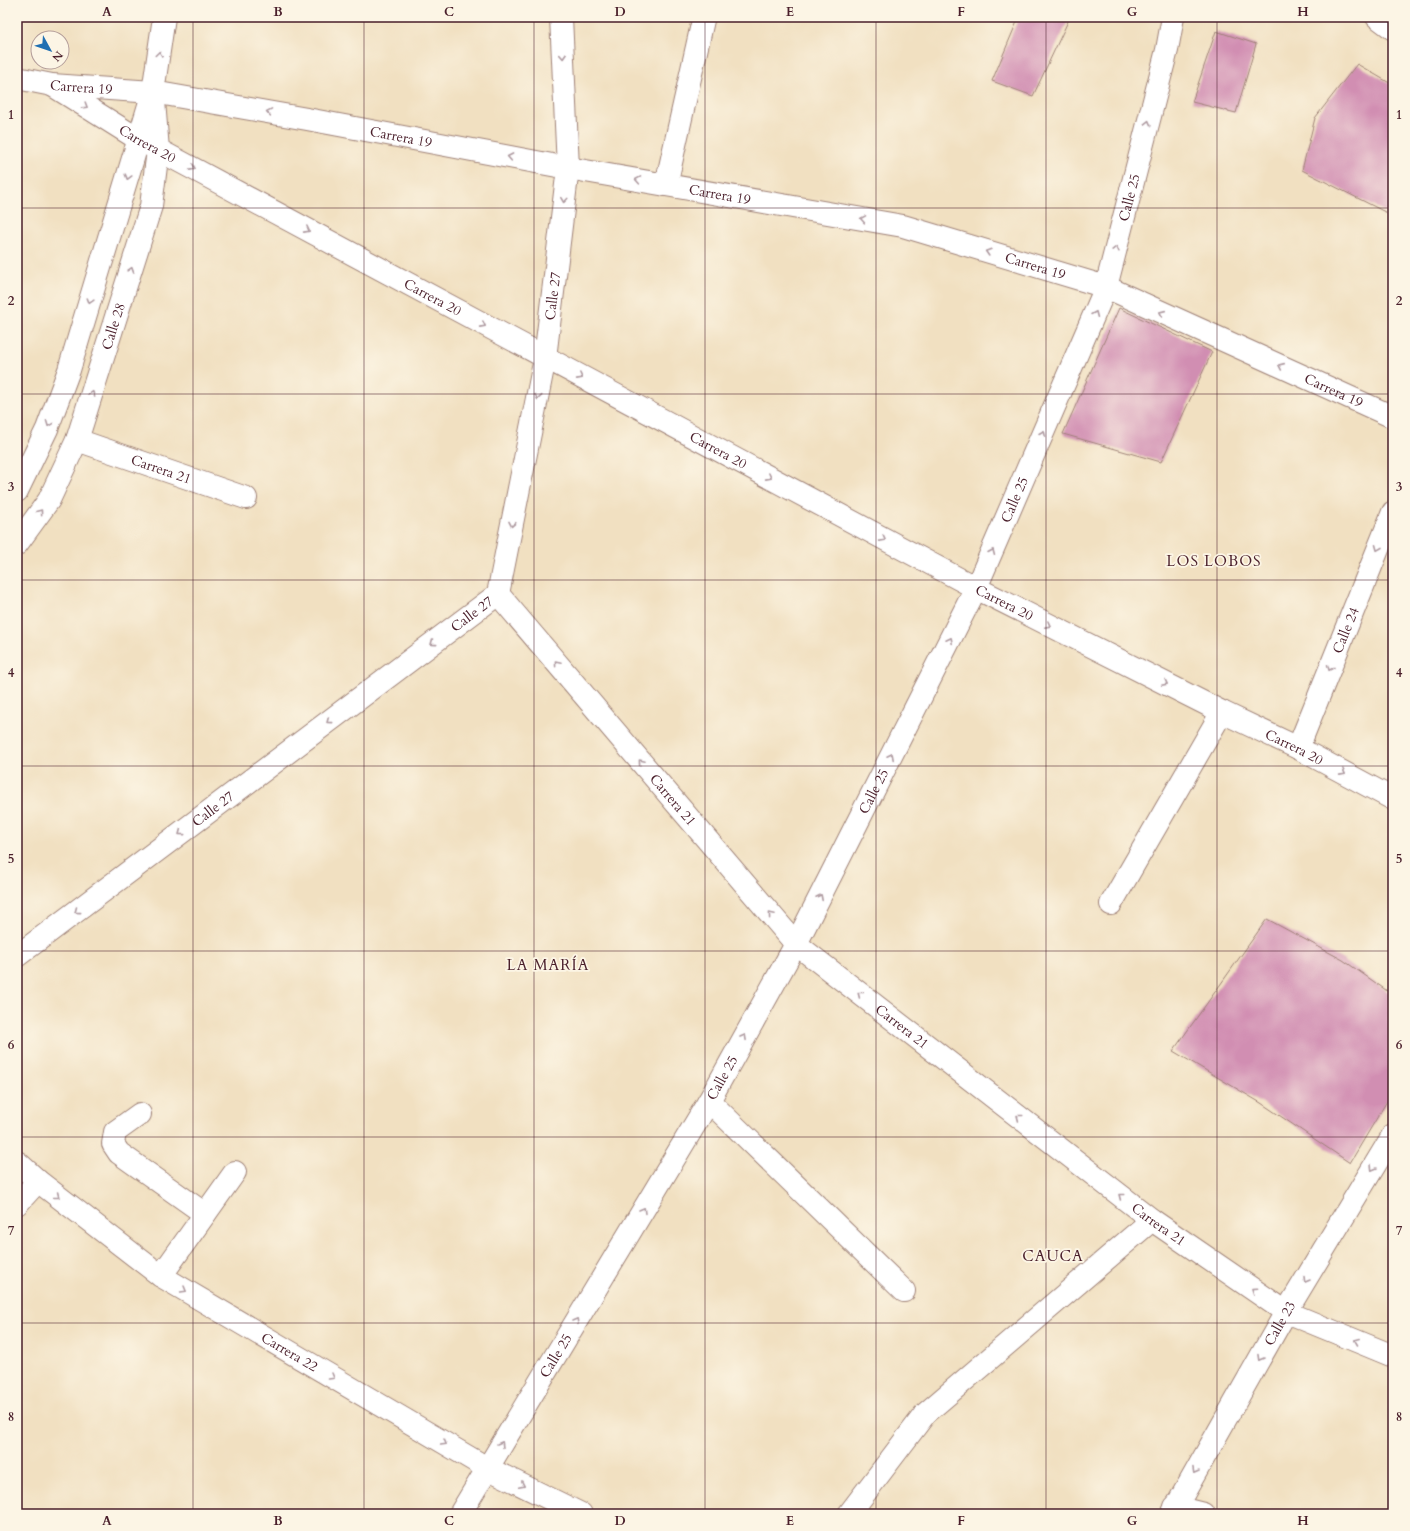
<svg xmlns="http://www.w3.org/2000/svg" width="1410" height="1531" font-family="Cardo,serif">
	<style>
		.building { fill: #d18eb2 }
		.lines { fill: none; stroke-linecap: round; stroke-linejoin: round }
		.minor-casing { stroke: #9e8076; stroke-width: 24 }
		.major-casing { stroke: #9e8076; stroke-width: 24 }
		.minor { stroke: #fff; stroke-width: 22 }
		.major { stroke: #fff; stroke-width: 22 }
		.oneway { stroke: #ae9aa0 }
		.grid { fill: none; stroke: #4a1f2b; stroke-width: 1; stroke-opacity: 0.55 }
		.labels { text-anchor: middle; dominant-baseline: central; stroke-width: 3.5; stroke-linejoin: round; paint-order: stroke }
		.street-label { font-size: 14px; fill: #4a1f2b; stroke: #fcf5e5 }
		.neighbourhood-label { font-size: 15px; letter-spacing: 1px; fill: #4a1f2b; stroke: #fcf5e5 }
		.neatline { fill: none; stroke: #4a1f2b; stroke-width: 1.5 }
		.grid-label { font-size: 13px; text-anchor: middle; font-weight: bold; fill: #4a1f2b }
	</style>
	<rect width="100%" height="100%" fill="#fcf5e5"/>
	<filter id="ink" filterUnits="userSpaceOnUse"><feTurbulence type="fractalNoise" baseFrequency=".025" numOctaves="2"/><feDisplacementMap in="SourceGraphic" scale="8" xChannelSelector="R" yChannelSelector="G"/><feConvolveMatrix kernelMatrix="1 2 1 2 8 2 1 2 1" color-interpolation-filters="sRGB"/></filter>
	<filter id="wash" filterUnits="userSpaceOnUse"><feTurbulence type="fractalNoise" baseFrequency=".012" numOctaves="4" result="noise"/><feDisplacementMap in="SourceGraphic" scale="16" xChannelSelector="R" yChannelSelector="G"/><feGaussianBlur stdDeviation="0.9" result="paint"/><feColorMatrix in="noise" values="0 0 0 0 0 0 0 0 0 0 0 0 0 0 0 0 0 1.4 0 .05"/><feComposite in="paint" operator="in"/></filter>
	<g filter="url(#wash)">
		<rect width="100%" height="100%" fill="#f1e0c1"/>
		<g id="blocks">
			<g class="building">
				<path d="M1019,17H1070L1033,96L992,81Z"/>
				<path d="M1216,31L1256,44L1236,113L1192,102Z"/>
				<path d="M1357,64L1393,85V216L1302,170L1315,118Z"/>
				<path d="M1119,308L1212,352L1161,462L1063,434Z"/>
				<path d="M1267,919L1343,960L1393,995V1091L1350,1163L1261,1103L1173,1051Z"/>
			</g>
		</g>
	</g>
	<g filter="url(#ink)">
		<use href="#blocks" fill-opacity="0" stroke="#9e8076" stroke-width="1"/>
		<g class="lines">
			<g class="minor-casing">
				<g id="minor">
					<path d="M1377,17L1393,29"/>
					<path d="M666,185L703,20"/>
					<path id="s1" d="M77,440L246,498"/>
					<path d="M17,491L47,429L69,370L153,92L164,17"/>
					<path id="s2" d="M17,544L49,500L77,440L151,206L158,150L154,101"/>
					<path id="s3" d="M498,594L796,944L1152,1220L1286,1312L1393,1356"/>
					<path id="s4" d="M1298,748L1393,512"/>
					<path d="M1111,904L1222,712"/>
					<path id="s5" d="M17,956L498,594L545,358L568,168L561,17"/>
					<path d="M709,1101L904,1291"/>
					<path d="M140,1114L115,1132L113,1144L119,1153L205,1214"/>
					<path id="s6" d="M17,1162L38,1181L161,1276L487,1468L581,1514"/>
					<path d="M17,1204L38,1181"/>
					<path d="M161,1276L235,1172"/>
					<path d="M1175,1507L1203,1514"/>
					<path id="s7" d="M460,1514L709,1101L796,944L976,588L1106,287L1167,50L1173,17"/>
					<path d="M849,1514L925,1414L1152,1220"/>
					<path id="s8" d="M1172,1514L1286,1312L1393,1135"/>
				</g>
			</g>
			<g class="major-casing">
				<g id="major">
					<path id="s9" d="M17,78L52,85L153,92L307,119L568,168L903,226L1106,287L1393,417"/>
					<path id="s10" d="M52,85L138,139L976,588L1222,712L1298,748L1393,799"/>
				</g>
			</g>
			<use href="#minor" class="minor"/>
			<use href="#major" class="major"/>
		</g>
		<defs><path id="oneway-chevron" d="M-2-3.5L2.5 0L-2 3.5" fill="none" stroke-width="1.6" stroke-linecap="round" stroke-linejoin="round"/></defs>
		<g class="oneway">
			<use href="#oneway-chevron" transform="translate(159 54) rotate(-82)"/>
			<use href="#oneway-chevron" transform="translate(563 56) rotate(87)"/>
			<use href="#oneway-chevron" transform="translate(85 106) rotate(32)"/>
			<use href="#oneway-chevron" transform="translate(269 112) rotate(-170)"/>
			<use href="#oneway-chevron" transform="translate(1148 123) rotate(-76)"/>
			<use href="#oneway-chevron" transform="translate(510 157) rotate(-169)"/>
			<use href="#oneway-chevron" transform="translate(193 168) rotate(28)"/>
			<use href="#oneway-chevron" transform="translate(128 177) rotate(105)"/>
			<use href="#oneway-chevron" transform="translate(638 180) rotate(-170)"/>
			<use href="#oneway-chevron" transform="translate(564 200) rotate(97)"/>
			<use href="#oneway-chevron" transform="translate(863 219) rotate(-170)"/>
			<use href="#oneway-chevron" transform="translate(307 230) rotate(28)"/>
			<use href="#oneway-chevron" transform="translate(1116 249) rotate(-76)"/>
			<use href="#oneway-chevron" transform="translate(988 252) rotate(-163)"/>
			<use href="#oneway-chevron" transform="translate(131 270) rotate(-72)"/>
			<use href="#oneway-chevron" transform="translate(90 301) rotate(107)"/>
			<use href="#oneway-chevron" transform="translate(1162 313) rotate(-156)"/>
			<use href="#oneway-chevron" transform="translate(1095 314) rotate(-67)"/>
			<use href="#oneway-chevron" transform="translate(483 325) rotate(28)"/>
			<use href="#oneway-chevron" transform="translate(1281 366) rotate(-156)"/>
			<use href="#oneway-chevron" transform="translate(580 377) rotate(28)"/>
			<use href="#oneway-chevron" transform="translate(92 394) rotate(-72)"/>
			<use href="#oneway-chevron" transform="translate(538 397) rotate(101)"/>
			<use href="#oneway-chevron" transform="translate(49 424) rotate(111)"/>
			<use href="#oneway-chevron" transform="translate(1043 433) rotate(-67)"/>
			<use href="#oneway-chevron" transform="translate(769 477) rotate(28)"/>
			<use href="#oneway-chevron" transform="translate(40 512) rotate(-54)"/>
			<use href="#oneway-chevron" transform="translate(512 524) rotate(101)"/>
			<use href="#oneway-chevron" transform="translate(883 539) rotate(28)"/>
			<use href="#oneway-chevron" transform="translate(1378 548) rotate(112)"/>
			<use href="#oneway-chevron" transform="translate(992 552) rotate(-67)"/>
			<use href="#oneway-chevron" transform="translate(1048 625) rotate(27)"/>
			<use href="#oneway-chevron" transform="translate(950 640) rotate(-63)"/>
			<use href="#oneway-chevron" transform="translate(433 643) rotate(143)"/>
			<use href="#oneway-chevron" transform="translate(557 663) rotate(-130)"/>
			<use href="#oneway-chevron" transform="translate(1330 668) rotate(112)"/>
			<use href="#oneway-chevron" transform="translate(1165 683) rotate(27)"/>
			<use href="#oneway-chevron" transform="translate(329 721) rotate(143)"/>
			<use href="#oneway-chevron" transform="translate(891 756) rotate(-63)"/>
			<use href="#oneway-chevron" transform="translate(641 762) rotate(-130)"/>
			<use href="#oneway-chevron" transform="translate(1343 773) rotate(28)"/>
			<use href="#oneway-chevron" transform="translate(181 833) rotate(143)"/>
			<use href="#oneway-chevron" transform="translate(820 897) rotate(-63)"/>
			<use href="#oneway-chevron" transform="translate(77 911) rotate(143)"/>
			<use href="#oneway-chevron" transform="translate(771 915) rotate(-130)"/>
			<use href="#oneway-chevron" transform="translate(860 994) rotate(-142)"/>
			<use href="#oneway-chevron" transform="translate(744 1037) rotate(-61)"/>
			<use href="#oneway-chevron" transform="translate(1019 1117) rotate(-142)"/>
			<use href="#oneway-chevron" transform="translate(1373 1168) rotate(121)"/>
			<use href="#oneway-chevron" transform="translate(57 1196) rotate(38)"/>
			<use href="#oneway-chevron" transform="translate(1121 1196) rotate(-142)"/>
			<use href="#oneway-chevron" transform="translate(643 1210) rotate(-59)"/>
			<use href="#oneway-chevron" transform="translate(1306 1280) rotate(121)"/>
			<use href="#oneway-chevron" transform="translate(184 1290) rotate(30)"/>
			<use href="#oneway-chevron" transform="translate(1254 1290) rotate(-146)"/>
			<use href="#oneway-chevron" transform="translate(576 1321) rotate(-59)"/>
			<use href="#oneway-chevron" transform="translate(1357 1341) rotate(-158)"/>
			<use href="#oneway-chevron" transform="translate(1260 1358) rotate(120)"/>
			<use href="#oneway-chevron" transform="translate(332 1377) rotate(30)"/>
			<use href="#oneway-chevron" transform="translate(444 1443) rotate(30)"/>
			<use href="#oneway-chevron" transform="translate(501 1444) rotate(-59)"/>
			<use href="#oneway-chevron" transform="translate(1195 1471) rotate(120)"/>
			<use href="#oneway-chevron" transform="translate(522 1485) rotate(26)"/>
		</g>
	</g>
	<path class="grid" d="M193,17V1514M364,17V1514M534,17V1514M705,17V1514M876,17V1514M1046,17V1514M1217,17V1514M17,208H1393M17,394H1393M17,580H1393M17,766H1393M17,951H1393M17,1137H1393M17,1323H1393"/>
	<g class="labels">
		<g class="street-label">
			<text stroke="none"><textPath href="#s9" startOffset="65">Carrera 19</textPath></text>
			<text stroke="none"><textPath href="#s9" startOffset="389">Carrera 19</textPath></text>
			<text stroke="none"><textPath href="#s10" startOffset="112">Carrera 20</textPath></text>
			<text stroke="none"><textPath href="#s9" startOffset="713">Carrera 19</textPath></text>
			<text stroke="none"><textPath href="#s7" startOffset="1481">Calle 25</textPath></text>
			<text stroke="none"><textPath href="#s9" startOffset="1037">Carrera 19</textPath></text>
			<text stroke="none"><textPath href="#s5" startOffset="905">Calle 27</textPath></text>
			<text stroke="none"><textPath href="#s10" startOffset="436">Carrera 20</textPath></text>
			<text stroke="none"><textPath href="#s2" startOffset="240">Calle 28</textPath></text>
			<text stroke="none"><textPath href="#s9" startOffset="1361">Carrera 19</textPath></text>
			<text stroke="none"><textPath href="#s10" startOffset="760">Carrera 20</textPath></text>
			<text stroke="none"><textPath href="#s1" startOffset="89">Carrera 21</textPath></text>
			<text stroke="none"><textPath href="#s7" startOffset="1157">Calle 25</textPath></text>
			<text stroke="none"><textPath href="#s10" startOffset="1084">Carrera 20</textPath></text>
			<text stroke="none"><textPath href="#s5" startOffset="569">Calle 27</textPath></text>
			<text stroke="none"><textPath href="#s4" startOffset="127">Calle 24</textPath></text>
			<text stroke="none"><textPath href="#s10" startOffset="1408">Carrera 20</textPath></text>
			<text stroke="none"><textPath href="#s7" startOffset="833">Calle 25</textPath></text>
			<text stroke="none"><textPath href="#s3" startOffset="270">Carrera 21</textPath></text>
			<text stroke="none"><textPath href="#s5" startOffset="245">Calle 27</textPath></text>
			<text stroke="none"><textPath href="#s3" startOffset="594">Carrera 21</textPath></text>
			<text stroke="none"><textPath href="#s7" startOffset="509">Calle 25</textPath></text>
			<text stroke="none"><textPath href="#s3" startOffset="918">Carrera 21</textPath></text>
			<text stroke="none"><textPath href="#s8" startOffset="219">Calle 23</textPath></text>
			<text stroke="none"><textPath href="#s6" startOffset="333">Carrera 22</textPath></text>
			<text stroke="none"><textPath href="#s7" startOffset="185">Calle 25</textPath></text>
		</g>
		<g class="neighbourhood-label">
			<text x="1214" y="561">LOS LOBOS</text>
			<text x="548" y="965">LA MARÍA</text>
			<text x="1053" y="1256">CAUCA</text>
		</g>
	</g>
	<rect width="1410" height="1531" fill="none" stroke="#fcf5e5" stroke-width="44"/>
	<g transform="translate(50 50) rotate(130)"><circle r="19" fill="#fcf5e5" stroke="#b59f9b"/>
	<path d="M0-3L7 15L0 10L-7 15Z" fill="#1f6fb2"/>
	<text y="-6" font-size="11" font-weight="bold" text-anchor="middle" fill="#4a1f2b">N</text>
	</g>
	<rect x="22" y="22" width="1366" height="1487" class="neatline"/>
	<g class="grid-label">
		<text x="107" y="16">A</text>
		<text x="278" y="16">B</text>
		<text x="449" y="16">C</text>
		<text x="620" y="16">D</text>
		<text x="790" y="16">E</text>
		<text x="961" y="16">F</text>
		<text x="1132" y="16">G</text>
		<text x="1303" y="16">H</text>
		<text x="11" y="119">1</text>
		<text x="1399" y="119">1</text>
		<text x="11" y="305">2</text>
		<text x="1399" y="305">2</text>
		<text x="11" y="491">3</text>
		<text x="1399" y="491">3</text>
		<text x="11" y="677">4</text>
		<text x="1399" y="677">4</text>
		<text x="11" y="863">5</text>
		<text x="1399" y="863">5</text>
		<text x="11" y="1049">6</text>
		<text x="1399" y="1049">6</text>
		<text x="11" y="1235">7</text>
		<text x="1399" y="1235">7</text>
		<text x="11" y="1421">8</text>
		<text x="1399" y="1421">8</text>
		<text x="107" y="1525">A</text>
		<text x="278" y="1525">B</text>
		<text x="449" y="1525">C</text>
		<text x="620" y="1525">D</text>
		<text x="790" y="1525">E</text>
		<text x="961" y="1525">F</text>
		<text x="1132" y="1525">G</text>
		<text x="1303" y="1525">H</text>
	</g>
</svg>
